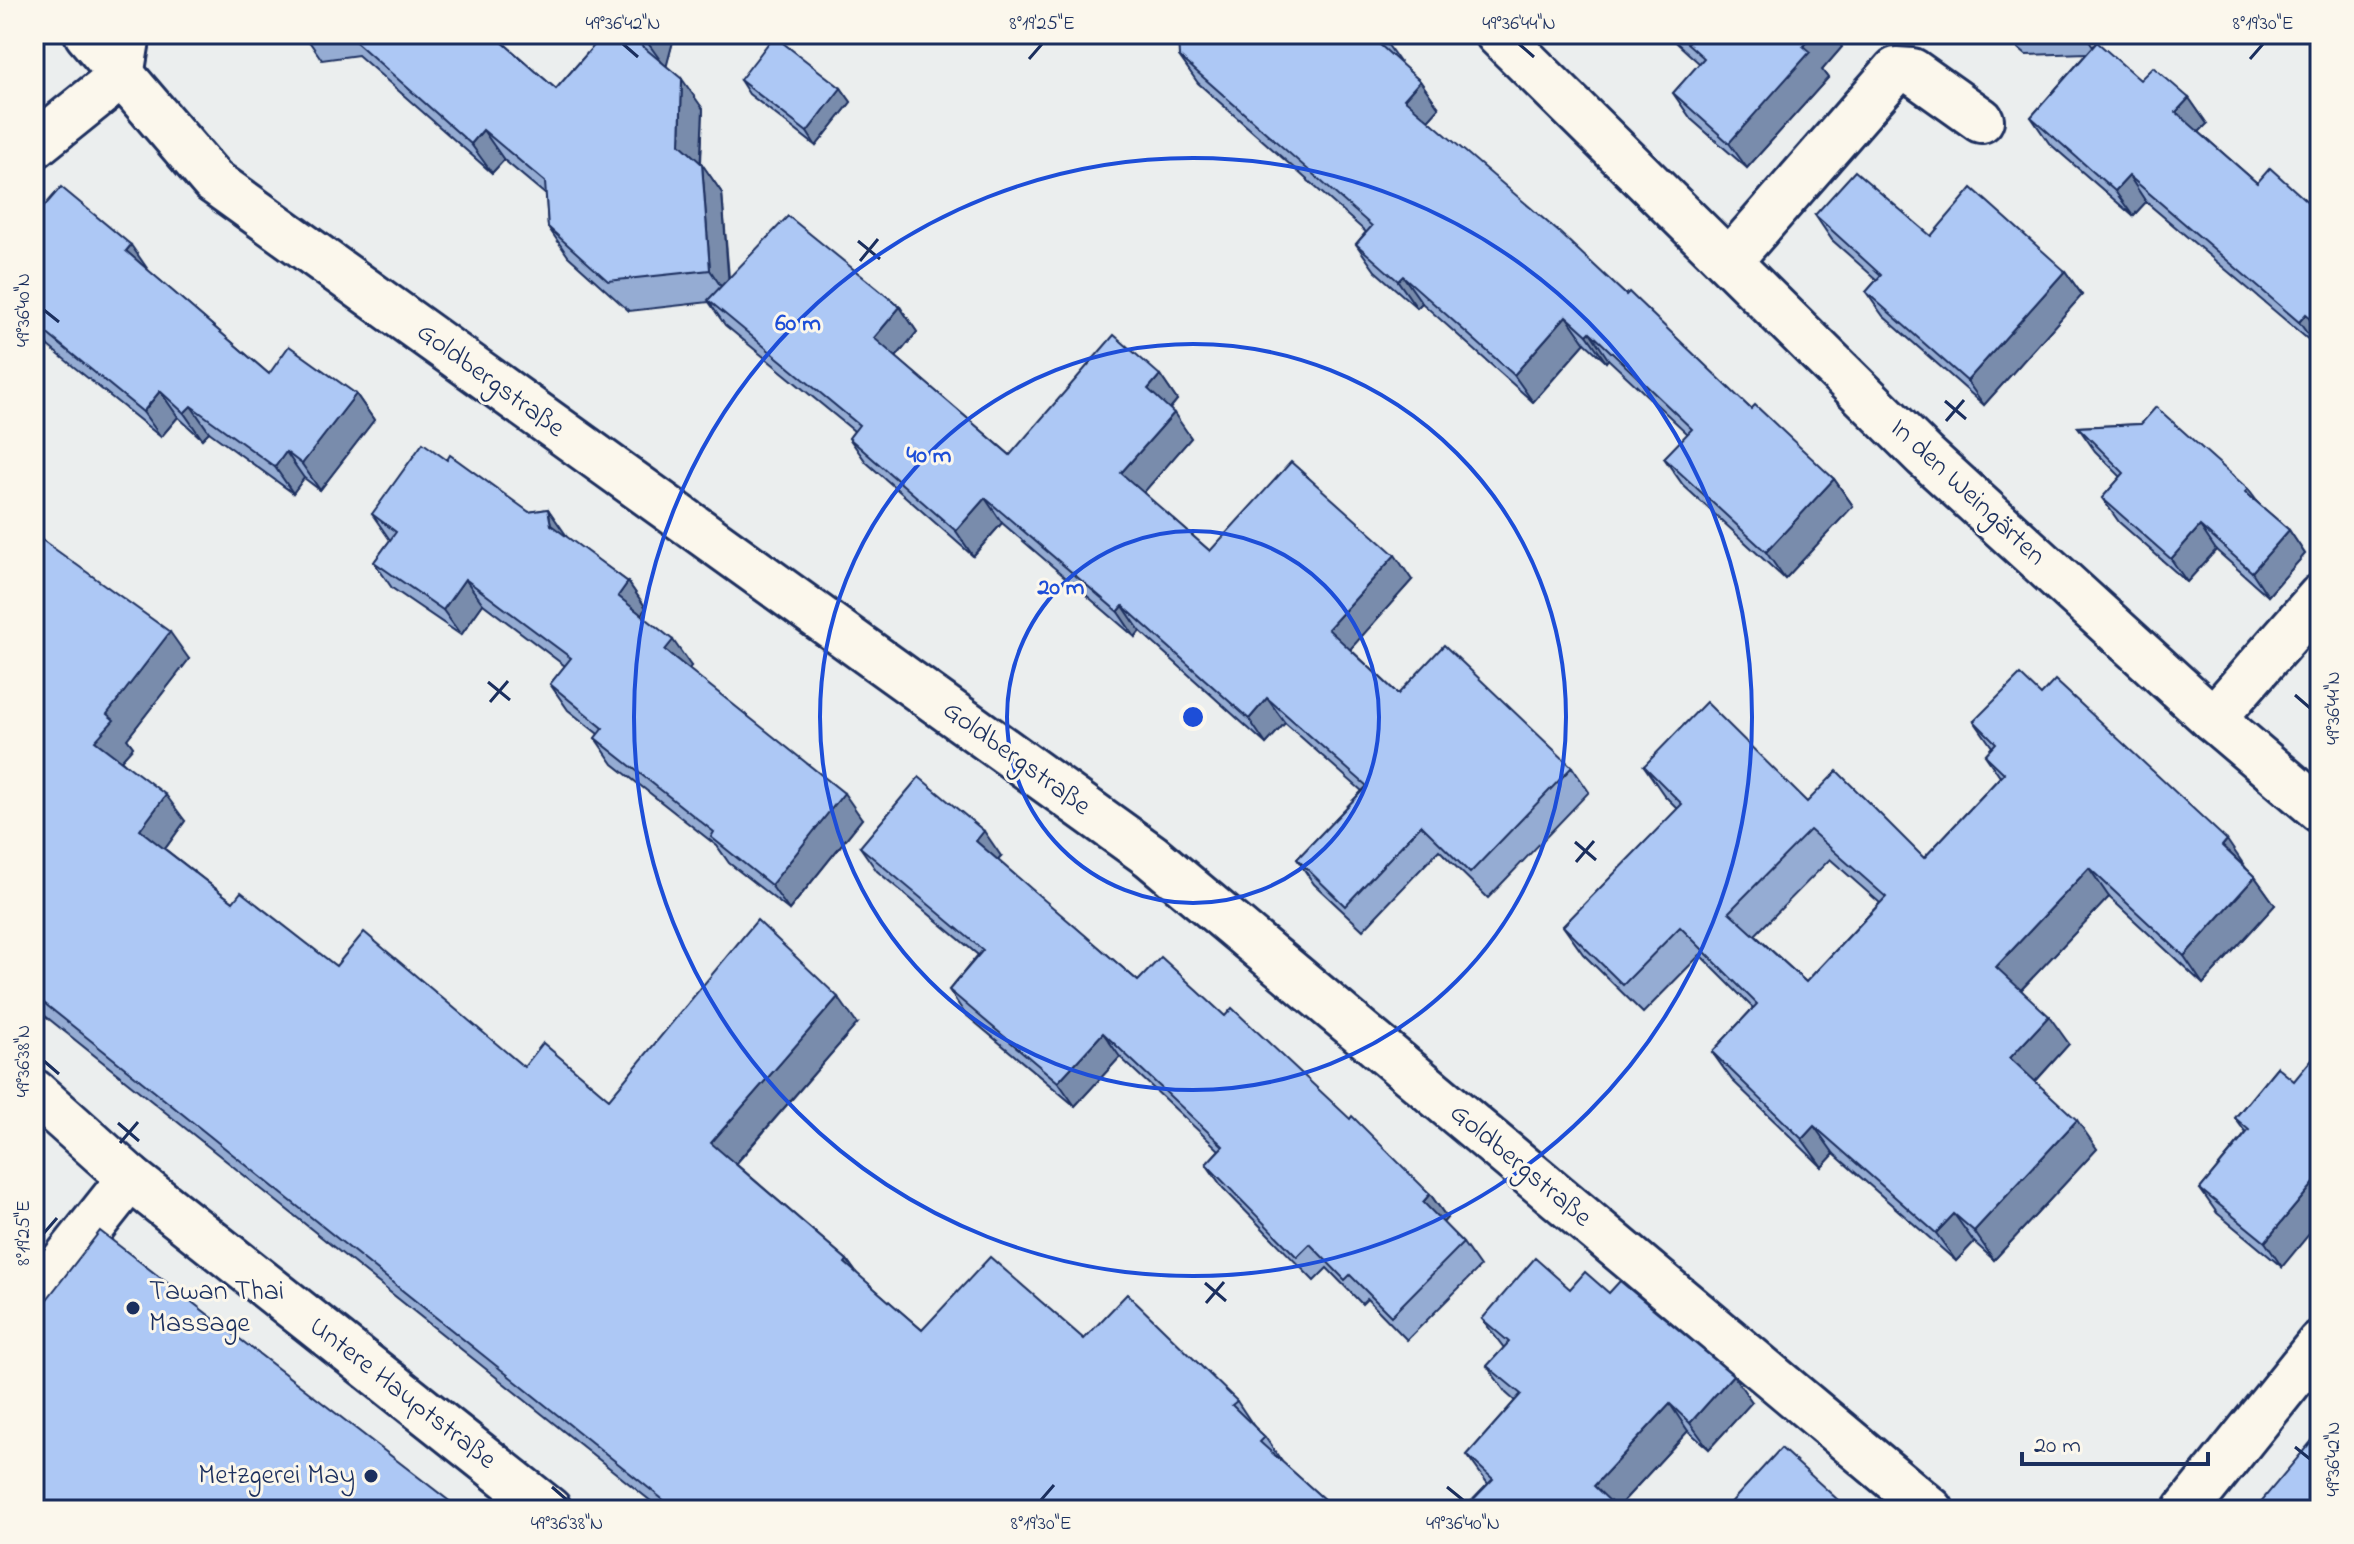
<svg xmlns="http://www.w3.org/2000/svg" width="2354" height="1544" font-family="'Indie Flower',sans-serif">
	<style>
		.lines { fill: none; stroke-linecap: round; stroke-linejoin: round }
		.street-casing { stroke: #1b2f5e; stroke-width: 50 }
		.secondary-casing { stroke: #1b2f5e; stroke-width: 50 }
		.street { stroke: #fbf7ec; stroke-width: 44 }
		.secondary { stroke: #fbf7ec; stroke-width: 44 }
		.wall { fill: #95acd3; stroke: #1b2f5e; stroke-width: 2; fill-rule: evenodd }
		.shaded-wall { fill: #798cac; stroke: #1b2f5e; stroke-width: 2 }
		.building { fill: #adc8f5; stroke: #1b2f5e; stroke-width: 2; fill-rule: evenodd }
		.ticks { fill: none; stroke: #1b2f5e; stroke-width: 3 }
		.ring { fill: none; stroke: #1d4ed8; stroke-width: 4 }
		.poi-dot { fill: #1b2f5e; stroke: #fbf7ec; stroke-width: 3 }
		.labels { text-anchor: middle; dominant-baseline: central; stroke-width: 6; stroke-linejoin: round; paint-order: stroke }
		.street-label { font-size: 28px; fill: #1b2f5e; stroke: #fbf7ec }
		.poi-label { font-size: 28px; fill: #1b2f5e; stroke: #fbf7ec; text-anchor: start }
		.centre { fill: #1d4ed8; stroke: #fbf7ec; stroke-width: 4 }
		.ring-label { font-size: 24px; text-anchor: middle; font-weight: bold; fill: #1d4ed8; stroke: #fbf7ec; stroke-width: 6; stroke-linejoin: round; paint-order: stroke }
		.neatline { fill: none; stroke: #1b2f5e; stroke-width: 3 }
		.ticks-label { font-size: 20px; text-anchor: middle; fill: #1b2f5e }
	</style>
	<rect width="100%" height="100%" fill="#ebeeee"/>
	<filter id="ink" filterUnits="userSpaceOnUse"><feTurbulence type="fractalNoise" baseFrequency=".0125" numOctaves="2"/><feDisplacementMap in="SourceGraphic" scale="16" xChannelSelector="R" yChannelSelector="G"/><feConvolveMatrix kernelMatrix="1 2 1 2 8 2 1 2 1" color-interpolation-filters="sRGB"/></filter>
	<g filter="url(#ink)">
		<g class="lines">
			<g class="street-casing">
				<g id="street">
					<path d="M87,34L213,181L1151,856L1931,1510"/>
					<path d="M1498,34L1925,456L2213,719L2320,810"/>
					<path d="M34,146L121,76L128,34"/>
					<path d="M1730,260L1896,70L1912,71L1981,120"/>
					<path d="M2213,719L2320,597"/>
					<path d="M2186,1510L2320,1343"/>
				</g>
			</g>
			<g class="secondary-casing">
				<g id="secondary">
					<path d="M34,1092L130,1178L549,1510"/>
					<path d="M34,1299L130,1178"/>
				</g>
			</g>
			<use href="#street" class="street"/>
			<use href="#secondary" class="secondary"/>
		</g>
		<g class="wall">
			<path d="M304,34H493L556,89L604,34H675L666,66L703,109L701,163L722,193L729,278L900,307L917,332L896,357L1010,455L1160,375L1177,400L1170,409L1191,438L1143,493L1210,551L1412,580L1350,649L1398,694L1572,767L1589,792L1488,898L1439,850L1363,930L1314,884L1297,859L1362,791L1285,723L1266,744L1140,631L1135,637L1002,523L973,556L866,462L849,438L854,431L725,325L709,302L629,311L568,256L548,227L546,195L504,160L492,173L358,55L322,60Z"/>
			<path d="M1164,34H1380L1383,38L1402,65L1420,81L1439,108L1428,120L1626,295L1751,409L1834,479L1853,506L1785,579L1683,485L1664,458L1688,434L1608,359L1606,362L1585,343L1533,402L1422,303L1417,308L1375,271L1356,244L1366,232L1198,83L1179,56V46Z"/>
			<path d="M1667,34H1832L1842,47L1822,70L1828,78L1747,168L1691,119L1673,93L1700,64Z"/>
			<path d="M2001,34H2085L2093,46L2140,80L2189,98L2207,124L2199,132L2257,183L2320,213V344L2317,347L2146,202L2133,216L2049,143L2031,117L2087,53L2026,55Z"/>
			<path d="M740,80L841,88L851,102L816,146L749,94Z"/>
			<path d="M1815,215L1931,236L2065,271L2082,295L1984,405L1883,316L1866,292L1877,280L1832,240Z"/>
			<path d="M34,218L149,271L269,374L356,394L374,420L320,490L304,478L293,493L209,432L202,439L178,417L161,437L48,346L34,361Z"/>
			<path d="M2141,424L2260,505L2289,530L2305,554L2268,596L2216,550L2187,582L2119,522L2102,498L2121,477L2095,451L2078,427Z"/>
			<path d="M447,460L529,512L548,509L566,537L628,582L646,608L641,614L691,666L688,669L862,819L789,910L729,863L717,846L613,764L595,738L598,734L568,710L550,684L565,666L483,604L461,635L392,588L374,562L390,540L372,514Z"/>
			<path d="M34,542L189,659L127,739L133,747L121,760L185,821L165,849L233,902L336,966L524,1067L609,1099L857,1024L736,1164L847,1260L857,1274L922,1330L1084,1339L1237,1401L1255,1428L1265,1437L1283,1463L1336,1510H662L34,1007Z"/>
			<path d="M2320,653V679L2310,665Z"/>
			<path d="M2041,695L2246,868L2255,877L2275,905L2203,984L2109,897L2021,990L2069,1044L2035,1082L2097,1149L1994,1260L1974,1242L1956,1261L1834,1154L1822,1167L1732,1080L1712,1052L1753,1008L1700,955L1643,1013L1583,954L1563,926L1678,809L1664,795L1644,766L1807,802L1924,858L2000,777L1985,755L1992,747L1974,721ZM1830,859L1880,903L1806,982L1755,935Z"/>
			<path d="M860,847L1001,856L997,860L1138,981L1225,1016L1430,1194L1447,1218L1443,1223L1463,1243L1480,1267L1407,1340L1367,1299L1362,1304L1327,1268L1314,1281L1223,1188L1206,1164L1219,1150L1120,1057L1075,1106L965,1014L949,990L978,955L877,871Z"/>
			<path d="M2277,1067L2282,1267L2217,1213L2200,1189L2246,1133L2235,1118Z"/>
			<path d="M1570,1289L1609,1293L1752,1402L1709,1449L1688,1431L1616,1509L1617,1510H1463L1488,1484L1467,1455L1515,1401L1506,1393L1487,1366L1504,1348L1482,1319Z"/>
		</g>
		<g class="shaded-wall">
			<path d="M646,34H675L666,68L645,39Z"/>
			<path d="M1813,34H1832L1842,47L1822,70L1828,78L1747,168L1729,143L1803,46Z"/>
			<path d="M1974,34H1986L1980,41Z"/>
			<path d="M682,79L703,109L700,174L680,144Z"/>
			<path d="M1420,81L1439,108L1423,126L1404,99Z"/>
			<path d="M841,88L851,102L816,146L807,132Z"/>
			<path d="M2189,98L2207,124L2194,137L2176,112Z"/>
			<path d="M483,130L504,160L492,173L471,144Z"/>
			<path d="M702,164L722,193L730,300L710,270Z"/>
			<path d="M2129,176L2146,202L2133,216L2115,191Z"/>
			<path d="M131,245L149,271L126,251Z"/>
			<path d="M2065,271L2082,295L1984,405L1967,381Z"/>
			<path d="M1403,276L1422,303L1417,308L1398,281Z"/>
			<path d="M900,307L917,332L891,363L874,338Z"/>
			<path d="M2306,314L2320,334V344L2317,347L2299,322Z"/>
			<path d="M1566,316L1585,343L1533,402L1514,375Z"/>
			<path d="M34,325L48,346L34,361Z"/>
			<path d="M1590,332L1608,359L1606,362L1587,335Z"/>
			<path d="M1160,375L1177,400L1165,414L1148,389Z"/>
			<path d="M160,391L178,417L161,437L143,412Z"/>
			<path d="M356,394L374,420L320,490L302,464Z"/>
			<path d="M191,406L209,432L202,439L184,413Z"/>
			<path d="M1174,413L1191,438L1139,498L1121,473Z"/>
			<path d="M286,452L304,478L293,493L275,467Z"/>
			<path d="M1834,479L1853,506L1785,579L1766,552Z"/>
			<path d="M2248,489L2265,512L2245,492Z"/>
			<path d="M985,498L1002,523L973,556L956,531Z"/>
			<path d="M548,509L566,535L569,551L551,525Z"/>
			<path d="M2200,526L2216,550L2187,582L2171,559Z"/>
			<path d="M2289,530L2305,554L2268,596L2252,572Z"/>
			<path d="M1395,555L1412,580L1346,654L1328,629Z"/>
			<path d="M465,579L483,604L461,635L443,610Z"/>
			<path d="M628,582L646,608L636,621L618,596Z"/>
			<path d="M1123,606L1140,631L1135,637L1118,612Z"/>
			<path d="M170,632L189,659L127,739L133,747L114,768L95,741L107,714Z"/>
			<path d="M673,640L691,666L683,676L665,650Z"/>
			<path d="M1267,698L1285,723L1266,744L1249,719Z"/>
			<path d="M844,793L862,819L789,910L771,885Z"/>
			<path d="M166,795L185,821L159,857L140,830Z"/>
			<path d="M984,831L1001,856L993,865L976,841Z"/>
			<path d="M2227,840L2246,868L2222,846Z"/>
			<path d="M2089,868L2109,897L2016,995L1996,967Z"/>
			<path d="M2255,877L2275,905L2203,984L2184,956Z"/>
			<path d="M838,997L857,1024L730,1170L711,1143Z"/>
			<path d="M2049,1016L2069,1044L2030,1087L2010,1058Z"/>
			<path d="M1103,1033L1120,1057L1075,1106L1058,1082Z"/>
			<path d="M2077,1120L2097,1149L1994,1260L1974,1231Z"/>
			<path d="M1814,1126L1834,1154L1822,1167L1802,1139Z"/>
			<path d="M2320,1176V1221L2282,1267L2265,1242Z"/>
			<path d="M1430,1194L1447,1218L1440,1226L1423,1202Z"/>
			<path d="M1954,1214L1974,1242L1956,1261L1936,1233Z"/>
			<path d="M847,1260L866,1286L845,1263Z"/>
			<path d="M1733,1375L1752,1402L1709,1449L1690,1423Z"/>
			<path d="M1670,1404L1688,1431L1616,1509L1594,1486Z"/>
		</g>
		<g class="building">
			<path d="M347,34H493L556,89L604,34H646L645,39L629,35L682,79L680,144L702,164L710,270L608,281L548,227L545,182L483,130L471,144Z"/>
			<path d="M1177,34H1380L1383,38L1378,43L1420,81L1404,99L1560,233L1626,295L1629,292L1751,409L1755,405L1834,479L1766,552L1664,458L1692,429L1590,332L1587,335L1566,316L1514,375L1403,276L1398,281L1356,244L1372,226L1179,56L1178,36Z"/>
			<path d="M1677,34H1813L1803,46L1810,52L1729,143L1673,93L1704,58Z"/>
			<path d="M774,36L841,88L807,132L740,80Z"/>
			<path d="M2097,42L2140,80L2153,67L2189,98L2176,112L2257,183L2270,168L2320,213V326L2306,314L2299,322L2129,176L2115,191L2031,117Z"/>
			<path d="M1855,171L1931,236L1972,188L2065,271L1967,381L1866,292L1881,275L1815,215Z"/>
			<path d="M61,187L131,245L126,251L269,374L289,346L356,394L302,464L286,452L275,467L191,406L184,413L160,391L143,412L34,323V218Z"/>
			<path d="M788,216L900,307L874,338L1010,455L1114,335L1160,375L1148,389L1174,413L1121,473L1210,551L1291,462L1395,555L1328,629L1398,694L1444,645L1572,767L1470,873L1421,825L1345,906L1297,859L1367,786L1267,698L1249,719L1123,606L1118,612L985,498L956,531L849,438L859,425L708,300Z"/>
			<path d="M2156,407L2248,489L2245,492L2289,530L2252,572L2200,526L2171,559L2102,498L2124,473L2078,427L2141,424Z"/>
			<path d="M423,443L447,460L450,455L529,512L548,509L551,525L628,582L618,596L673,640L665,650L844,793L771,885L711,837L714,832L595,738L603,728L550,684L571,658L465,579L443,610L374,562L396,532L372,514Z"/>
			<path d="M38,537L170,632L107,714L114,720L95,741L166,795L140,830L233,902L241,892L336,966L364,932L524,1067L543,1043L609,1099L757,920L838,997L711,1143L847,1260L845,1263L922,1330L990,1257L1084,1339L1127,1294L1237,1401L1232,1405L1265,1437L1260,1442L1336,1510H676L34,995V542Z"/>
			<path d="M2320,653V673L2310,665Z"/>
			<path d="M2020,675L2041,695L2055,680L2227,840L2222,846L2255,877L2184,956L2089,868L1996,967L2049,1016L2010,1058L2077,1120L1974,1231L1954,1214L1936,1233L1814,1126L1802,1139L1712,1052L1757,1004L1680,927L1623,985L1563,926L1682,804L1644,766L1706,702L1807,802L1837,771L1924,858L2004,773L1985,755L1996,743L1974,721ZM1810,830L1886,897L1806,982L1729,912Z"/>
			<path d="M919,777L984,831L976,841L1138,981L1161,957L1225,1016L1232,1008L1350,1119L1352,1116L1430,1194L1423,1202L1463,1243L1391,1316L1350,1275L1345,1280L1310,1244L1297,1257L1206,1164L1223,1146L1103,1033L1058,1082L949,990L983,950L860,847Z"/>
			<path d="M2320,1049V1176L2265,1242L2200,1189L2249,1130L2235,1118L2277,1067L2294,1081Z"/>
			<path d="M100,1231L461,1510H34V1316Z"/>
			<path d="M1535,1258L1570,1289L1585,1272L1609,1293L1620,1281L1733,1375L1690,1423L1670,1404L1594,1486L1614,1505L1609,1510H1463L1493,1479L1467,1455L1521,1394L1487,1366L1509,1342L1482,1319Z"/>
			<path d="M2320,1431V1510H2254Z"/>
			<path d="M1781,1448L1849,1510H1724Z"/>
		</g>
	</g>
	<path class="ticks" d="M623,44L638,57M1519,44L1534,57M1029,59L1042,44M2250,59L2263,44M858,241L880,259M860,261L878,239M44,310L59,322M1945,401L1966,419M1946,421L1964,400M488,682L510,700M2295,695L2310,708M490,702L508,681M1575,842L1596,860M1576,862L1594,841M44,1061L59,1074M118,1123L139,1141M120,1143L138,1122M44,1233L57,1218M1205,1283L1226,1301M1206,1303L1224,1282M2295,1447L2310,1459M552,1487L567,1500M1447,1487L1463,1500M1041,1500L1054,1485"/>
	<g class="ring">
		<circle cx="1193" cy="717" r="186"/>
		<circle cx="1193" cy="717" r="373"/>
		<circle cx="1193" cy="717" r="559"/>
	</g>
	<g class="poi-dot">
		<circle cx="133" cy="1308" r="8"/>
		<circle cx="371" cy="1476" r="8"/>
	</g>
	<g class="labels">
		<g class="street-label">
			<text transform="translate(490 381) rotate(36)">Goldbergstraße</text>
			<text transform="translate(1967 493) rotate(43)">In den Weingärten</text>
			<text transform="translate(1016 759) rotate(36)">Goldbergstraße</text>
			<text transform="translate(1520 1166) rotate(40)">Goldbergstraße</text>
			<text transform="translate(402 1394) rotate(38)">Untere Hauptstraße</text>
		</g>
		<g class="poi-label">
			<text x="149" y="1292">Tawan Thai<tspan x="149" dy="32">Massage</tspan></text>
			<text x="355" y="1476" text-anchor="end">Metzgerei May</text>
		</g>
	</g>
	<circle cx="1193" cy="717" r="12" class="centre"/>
	<g class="ring-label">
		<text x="798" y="330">60 m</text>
		<text x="929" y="462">40 m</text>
		<text x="1061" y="594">20 m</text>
	</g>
	<rect width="2354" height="1544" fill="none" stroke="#fbf7ec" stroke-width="88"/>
	<path d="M2022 1452v12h186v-12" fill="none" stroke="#1b2f5e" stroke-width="4"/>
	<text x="2034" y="1452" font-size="24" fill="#1b2f5e" stroke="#fbf7ec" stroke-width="6" paint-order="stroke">20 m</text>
	<rect x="44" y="44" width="2266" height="1456" class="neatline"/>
	<g class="ticks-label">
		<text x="623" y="29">49°36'42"N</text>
		<text x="1042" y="29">8°19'25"E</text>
		<text x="1519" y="29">49°36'44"N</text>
		<text x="2263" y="29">8°19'30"E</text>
		<text transform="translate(22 310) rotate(-90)" y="7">49°36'40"N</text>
		<text transform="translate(2332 708) rotate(-90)" y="7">49°36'44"N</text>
		<text transform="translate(22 1061) rotate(-90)" y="7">49°36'38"N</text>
		<text transform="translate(22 1233) rotate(-90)" y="7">8°19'25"E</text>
		<text transform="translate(2332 1459) rotate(-90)" y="7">49°36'42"N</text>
		<text x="567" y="1529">49°36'38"N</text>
		<text x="1041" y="1529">8°19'30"E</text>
		<text x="1463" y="1529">49°36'40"N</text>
	</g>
</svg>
